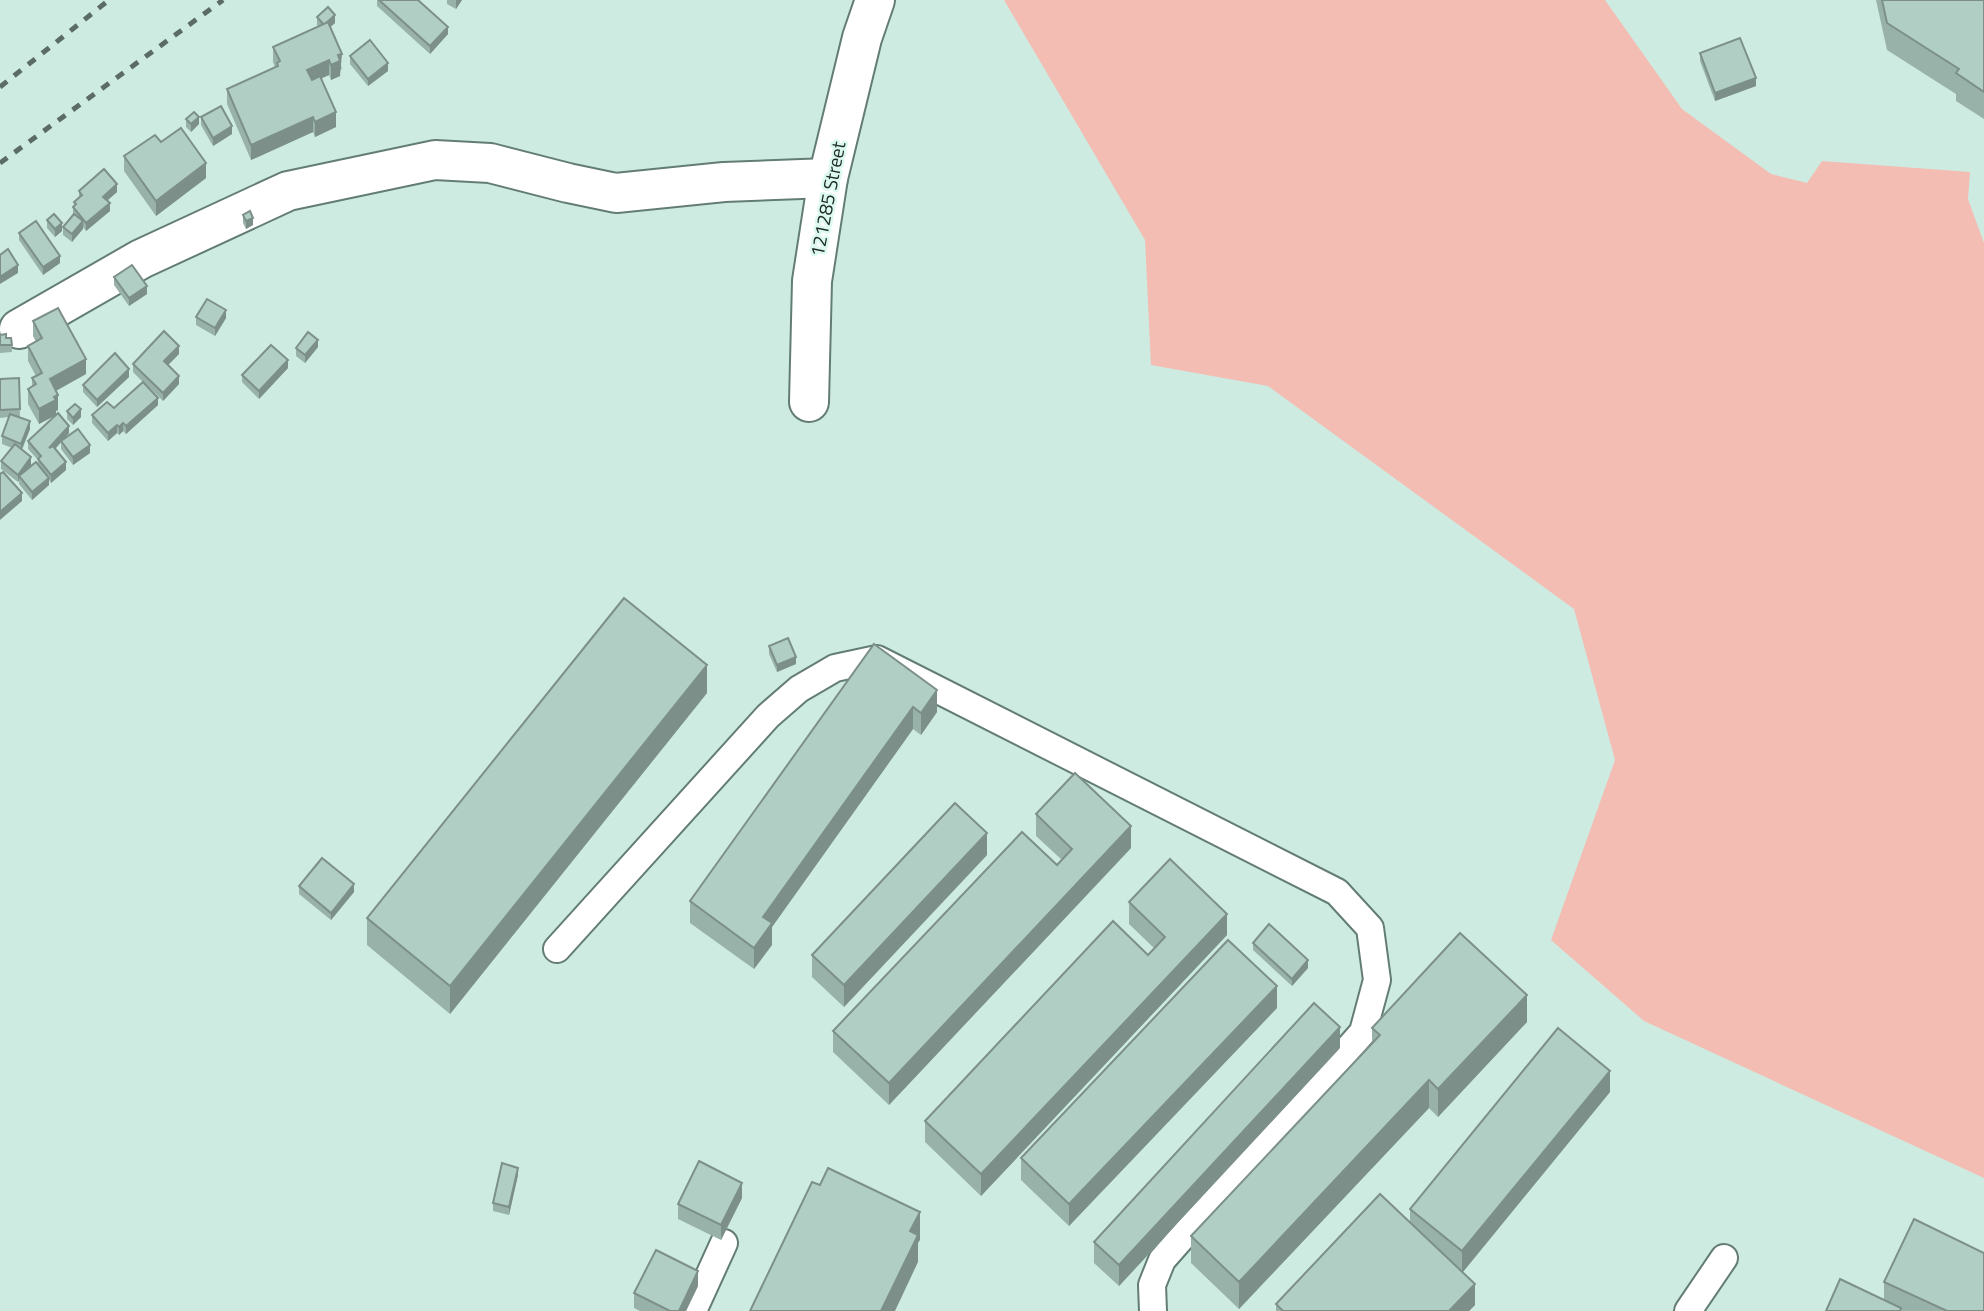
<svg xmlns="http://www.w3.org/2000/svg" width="1984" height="1311" font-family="'Titillium Web',sans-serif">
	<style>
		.green { fill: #f3bdb3 }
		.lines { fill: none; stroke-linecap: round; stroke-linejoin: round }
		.lane-casing { stroke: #637d75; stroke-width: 30 }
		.street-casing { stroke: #637d75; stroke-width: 42 }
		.lane { stroke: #fff; stroke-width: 26 }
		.street { stroke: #fff; stroke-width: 38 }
		.rail { stroke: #5b6c66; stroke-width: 5; stroke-dasharray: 9 9; stroke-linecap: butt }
		.wall { fill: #98b1a9 }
		.shaded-wall { fill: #7c9089 }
		.building { fill: #b1cec4; stroke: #7c9089; stroke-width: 2 }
		.labels { text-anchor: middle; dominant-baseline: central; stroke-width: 5; stroke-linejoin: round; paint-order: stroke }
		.street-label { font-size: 19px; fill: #212c28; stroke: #dbf9ef }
	</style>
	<rect width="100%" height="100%" fill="#ceebe2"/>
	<path class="green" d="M1004,0H1605L1682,109L1771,174L1807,183L1822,161L1970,172L1968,199L1984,243V1178L1644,1021L1551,940L1615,760L1574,609L1268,386L1151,365L1145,240Z"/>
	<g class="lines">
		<g class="lane-casing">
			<g id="lane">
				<path d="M557,949L768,716L799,689L835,668L877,659L1337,892L1370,928L1377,980L1363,1032L1162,1260L1152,1285L1153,1311"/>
				<path d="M693,1311L724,1243"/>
				<path d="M1688,1311L1724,1258"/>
			</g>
		</g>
		<g class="street-casing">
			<g id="street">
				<path d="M19,329L141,259L288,191L435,160L490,163L568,183L616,193L724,182L828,178"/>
				<path d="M809,402L812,281L828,178L862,38L875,0"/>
			</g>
		</g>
		<use href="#lane" class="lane"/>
		<use href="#street" class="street"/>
		<g class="rail">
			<path d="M0,87L109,0"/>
			<path d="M0,163L223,0"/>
		</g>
	</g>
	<g class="wall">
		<path d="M377,0H418L448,34L430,54L377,6Z"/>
		<path d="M447,0H462L456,9L447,4Z"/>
		<path d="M1876,0H1984V119L1956,101V94L1887,50Z"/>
		<path d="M317,17L335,23L330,27L342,69L340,70V76L331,80L329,75L321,78L336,127L315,137L313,132L251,160L227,104V89L275,67L273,62V47L319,27L317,25Z"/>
		<path d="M1700,53L1756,86L1715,101L1700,61Z"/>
		<path d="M350,56L388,71L368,86L350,64Z"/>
		<path d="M201,117L232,134L213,146L201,125Z"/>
		<path d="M186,119L199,124L191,132L186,127Z"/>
		<path d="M124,156L206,178L156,216L124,171Z"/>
		<path d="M79,191L117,192L107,201L110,211L86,231L83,227L72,242L63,235V227L73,215V207L74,206V202L79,198Z"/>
		<path d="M243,215L253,225L246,229L243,223Z"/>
		<path d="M47,220L62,231L55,237L47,228Z"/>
		<path d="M19,233L60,263L43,275L19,240Z"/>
		<path d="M114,277L147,294L129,306L114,285Z"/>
		<path d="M196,317L226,318L215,336L196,325Z"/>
		<path d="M33,321L86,374L56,391L58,410L56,411V415L39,424L28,404V389L32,386V378L36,376L28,361V346L36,342L33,336Z"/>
		<path d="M0,335L6,338H11L12,352L0,353Z"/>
		<path d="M318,347L305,363L296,356V348Z"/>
		<path d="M179,354L168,365L179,384L163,401L146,384L158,405L126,434L123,431L119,435L117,433L108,441L92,423V415L114,408L143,382L133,372V364Z"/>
		<path d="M288,368L259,399L242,382V375Z"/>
		<path d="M129,377L97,407L83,392V385Z"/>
		<path d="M19,378L20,417L30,429L22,450L31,465L28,469L38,464V460L28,449V441L69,433L65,438L90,453L73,465L61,449V442L55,449L66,470L51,483L49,480V485L32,500L19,484V480L18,482L1,469V461L12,448L2,444V436L9,417L0,418V379Z"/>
		<path d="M67,411L81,417L73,425L67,419Z"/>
		<path d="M874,644L937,712L921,735L913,729L772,927V945L754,969L690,923V901Z"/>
		<path d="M769,646L796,664L777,672L769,654Z"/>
		<path d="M707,693L450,1014L367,945V918Z"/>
		<path d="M1036,814L1131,848L889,1105L833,1052V1031L1057,865L1062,860L1036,836Z"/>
		<path d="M987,855L844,1007L812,977V955Z"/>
		<path d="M299,886L354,892L331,920L299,894Z"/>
		<path d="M1129,902L1227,935L981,1196L925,1142V1121L1148,955L1154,948L1129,924Z"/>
		<path d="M1253,943L1308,968L1292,986L1253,950Z"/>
		<path d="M1277,1008L1069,1226L1021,1180V1158Z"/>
		<path d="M1527,1022L1438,1117L1429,1108L1239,1309L1191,1263V1236L1372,1043V1028Z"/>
		<path d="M1340,1048L1119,1286L1094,1263V1242Z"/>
		<path d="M1610,1092L1463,1272L1475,1305L1469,1311H1276V1304L1410,1222V1209Z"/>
		<path d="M518,1175L509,1215L493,1211V1203Z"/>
		<path d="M742,1198L721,1240L678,1219V1204Z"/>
		<path d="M1884,1282L1984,1311H1826L1884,1300Z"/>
		<path d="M698,1286L686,1311H640L634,1308V1293Z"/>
	</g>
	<g class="shaded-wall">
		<path d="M456,0H462L456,9Z"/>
		<path d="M335,15V23L324,33V25Z"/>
		<path d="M448,27V34L430,54V46Z"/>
		<path d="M342,54L340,76L331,80V65L338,55Z"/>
		<path d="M329,60V75L307,85V70Z"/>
		<path d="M388,63V71L368,86V79Z"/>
		<path d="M1756,78V86L1715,101V93Z"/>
		<path d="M336,112V127L315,137V122Z"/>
		<path d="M199,117V124L191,132V124Z"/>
		<path d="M313,117V132L251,160V145Z"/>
		<path d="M232,126V134L213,146V138Z"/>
		<path d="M206,163V178L156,216V201Z"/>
		<path d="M117,184V192L103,204V197Z"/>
		<path d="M110,203V211L86,231V223Z"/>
		<path d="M253,218V225L246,229V221Z"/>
		<path d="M83,221V229L72,242V234Z"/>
		<path d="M62,223V231L55,237V229Z"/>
		<path d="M60,256V263L43,275V267Z"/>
		<path d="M18,265V273L0,284V277Z"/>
		<path d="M147,286V294L129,306V298Z"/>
		<path d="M226,310V318L215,336V328Z"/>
		<path d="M318,340V347L305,363V355Z"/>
		<path d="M179,346V354L164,369V361Z"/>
		<path d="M86,359V374L50,394V379Z"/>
		<path d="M288,360V368L259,399V391Z"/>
		<path d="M129,369V377L97,407V400Z"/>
		<path d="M179,376V384L163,401V393Z"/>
		<path d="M58,395V410L56,411V415L39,424V409Z"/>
		<path d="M158,398V405L126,434V426Z"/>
		<path d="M81,409V417L73,425V418Z"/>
		<path d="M30,421V429L21,451V444Z"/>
		<path d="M123,423V431L119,435V427Z"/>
		<path d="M117,425V433L108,441V433Z"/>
		<path d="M69,426V433L49,456V448Z"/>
		<path d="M90,445V453L73,465V457Z"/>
		<path d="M31,457V465L21,478L19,476V480L18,482V475Z"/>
		<path d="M66,462V470L51,483V475Z"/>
		<path d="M49,478V485L32,500V492Z"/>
		<path d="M22,493V501L0,520V512Z"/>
		<path d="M796,657V664L777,672V665Z"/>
		<path d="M707,665V693L450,1014V986Z"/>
		<path d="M937,690V712L921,735V713Z"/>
		<path d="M913,707V729L772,927V945L754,969V948L763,917Z"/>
		<path d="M1131,826V848L889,1105V1083Z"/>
		<path d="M987,833V855L844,1007V985Z"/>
		<path d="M354,884V892L331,920V913Z"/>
		<path d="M1227,914V935L981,1196V1174Z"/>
		<path d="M1308,960V968L1292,986V979Z"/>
		<path d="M1277,986V1008L1069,1226V1204Z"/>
		<path d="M1527,995V1022L1438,1117V1089Z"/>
		<path d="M1340,1027V1048L1119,1286V1265Z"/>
		<path d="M1610,1071V1092L1462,1273V1251Z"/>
		<path d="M1429,1080V1108L1239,1309V1282Z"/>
		<path d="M518,1168V1175L509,1215V1207Z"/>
		<path d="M742,1183V1198L721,1240V1225Z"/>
		<path d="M920,1212V1240L918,1243V1262L895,1311H881L910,1231Z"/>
		<path d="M698,1271V1286L686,1311H679Z"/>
		<path d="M1475,1284V1305L1469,1311H1449Z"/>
	</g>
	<g class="building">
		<path d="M379,0H418L448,27L430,46Z"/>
		<path d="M1882,0H1984V92L1956,73L1959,69L1887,23Z"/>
		<path d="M328,7L335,15L324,25L317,17Z"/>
		<path d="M328,22L342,54L338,55L340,61L331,65L329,60L307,70L312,80L320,76L336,112L315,122L313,117L251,145L227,89L278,66L277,63L280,61L273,47Z"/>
		<path d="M1740,38L1756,78L1715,93L1700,53Z"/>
		<path d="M370,40L388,63L368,79L350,56Z"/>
		<path d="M221,106L232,126L213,138L201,117Z"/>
		<path d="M194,112L199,117L191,124L186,119Z"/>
		<path d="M181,128L206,163L156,201L124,156L155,135L161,142Z"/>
		<path d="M104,169L117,184L103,197L110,203L86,223L73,207L76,204L74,202L82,195L79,191Z"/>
		<path d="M250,211L253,218L246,221L243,215Z"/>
		<path d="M54,214L62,223L55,229L47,220Z"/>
		<path d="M74,214L83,221L72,234L63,227Z"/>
		<path d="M36,221L60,256L43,267L19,233Z"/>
		<path d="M8,249L18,265L0,277V255Z"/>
		<path d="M132,265L147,286L129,298L114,277Z"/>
		<path d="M207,299L226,310L215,328L196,317Z"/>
		<path d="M58,308L86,359L50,379L58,395L54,397L56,400L39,409L28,389L36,384L32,378L42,373L28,346L42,338L33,321Z"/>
		<path d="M164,331L179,346L164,361L179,376L163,393L133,364Z"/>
		<path d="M308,332L318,340L305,355L296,348Z"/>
		<path d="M6,334V338H11L12,345H0V335Z"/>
		<path d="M271,345L288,360L259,391L242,375Z"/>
		<path d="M115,353L129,369L97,400L83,385Z"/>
		<path d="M19,378L20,409L0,410V379Z"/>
		<path d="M143,382L158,398L126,426L123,423L119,427L117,425L108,433L92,415L107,402L114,408Z"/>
		<path d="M75,404L81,409L73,418L67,411Z"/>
		<path d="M58,413L69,426L49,448L53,446L66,462L51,475L38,459L41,456L28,441Z"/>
		<path d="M10,414L30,421L21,444L2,436Z"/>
		<path d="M78,429L90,445L73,457L61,441Z"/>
		<path d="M15,444L31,457L18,475L1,461Z"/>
		<path d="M36,462L49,478L32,492L19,476Z"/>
		<path d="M3,472L22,493L0,512V474Z"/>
		<path d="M624,598L707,665L450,986L367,918Z"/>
		<path d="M788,638L796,657L777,665L769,646Z"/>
		<path d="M874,644L937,690L921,713L913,707L763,917L772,923L754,948L690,901Z"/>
		<path d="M1075,773L1131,826L889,1083L833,1031L1022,832L1057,865L1072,849L1036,814Z"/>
		<path d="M955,803L987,833L844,985L812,955Z"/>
		<path d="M322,858L354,884L331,913L299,886Z"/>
		<path d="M1170,859L1227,914L981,1174L925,1121L1113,921L1148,955L1165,937L1129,902Z"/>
		<path d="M1269,924L1308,960L1292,979L1253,943Z"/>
		<path d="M1460,933L1527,995L1438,1089L1429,1080L1239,1282L1191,1236L1380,1035L1372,1028Z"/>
		<path d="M1228,940L1277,986L1069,1204L1021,1158Z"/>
		<path d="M1314,1003L1340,1027L1119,1265L1094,1242Z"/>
		<path d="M1558,1028L1610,1071L1462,1251L1410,1209Z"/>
		<path d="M699,1161L742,1183L721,1225L678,1204Z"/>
		<path d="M502,1163L518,1168L509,1207L493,1203Z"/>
		<path d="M828,1168L920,1212L910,1231L918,1235L881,1311H750L812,1182L820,1185Z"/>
		<path d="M1380,1194L1475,1284L1449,1311H1283L1276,1304Z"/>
		<path d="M1914,1219L1984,1253V1311H1947L1884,1282Z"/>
		<path d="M656,1250L698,1271L679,1311H670L634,1293Z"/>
		<path d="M1840,1279L1901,1308L1900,1311H1826Z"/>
	</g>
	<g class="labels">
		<g class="street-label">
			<text transform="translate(827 199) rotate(-79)">121285 Street</text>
		</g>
	</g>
</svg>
